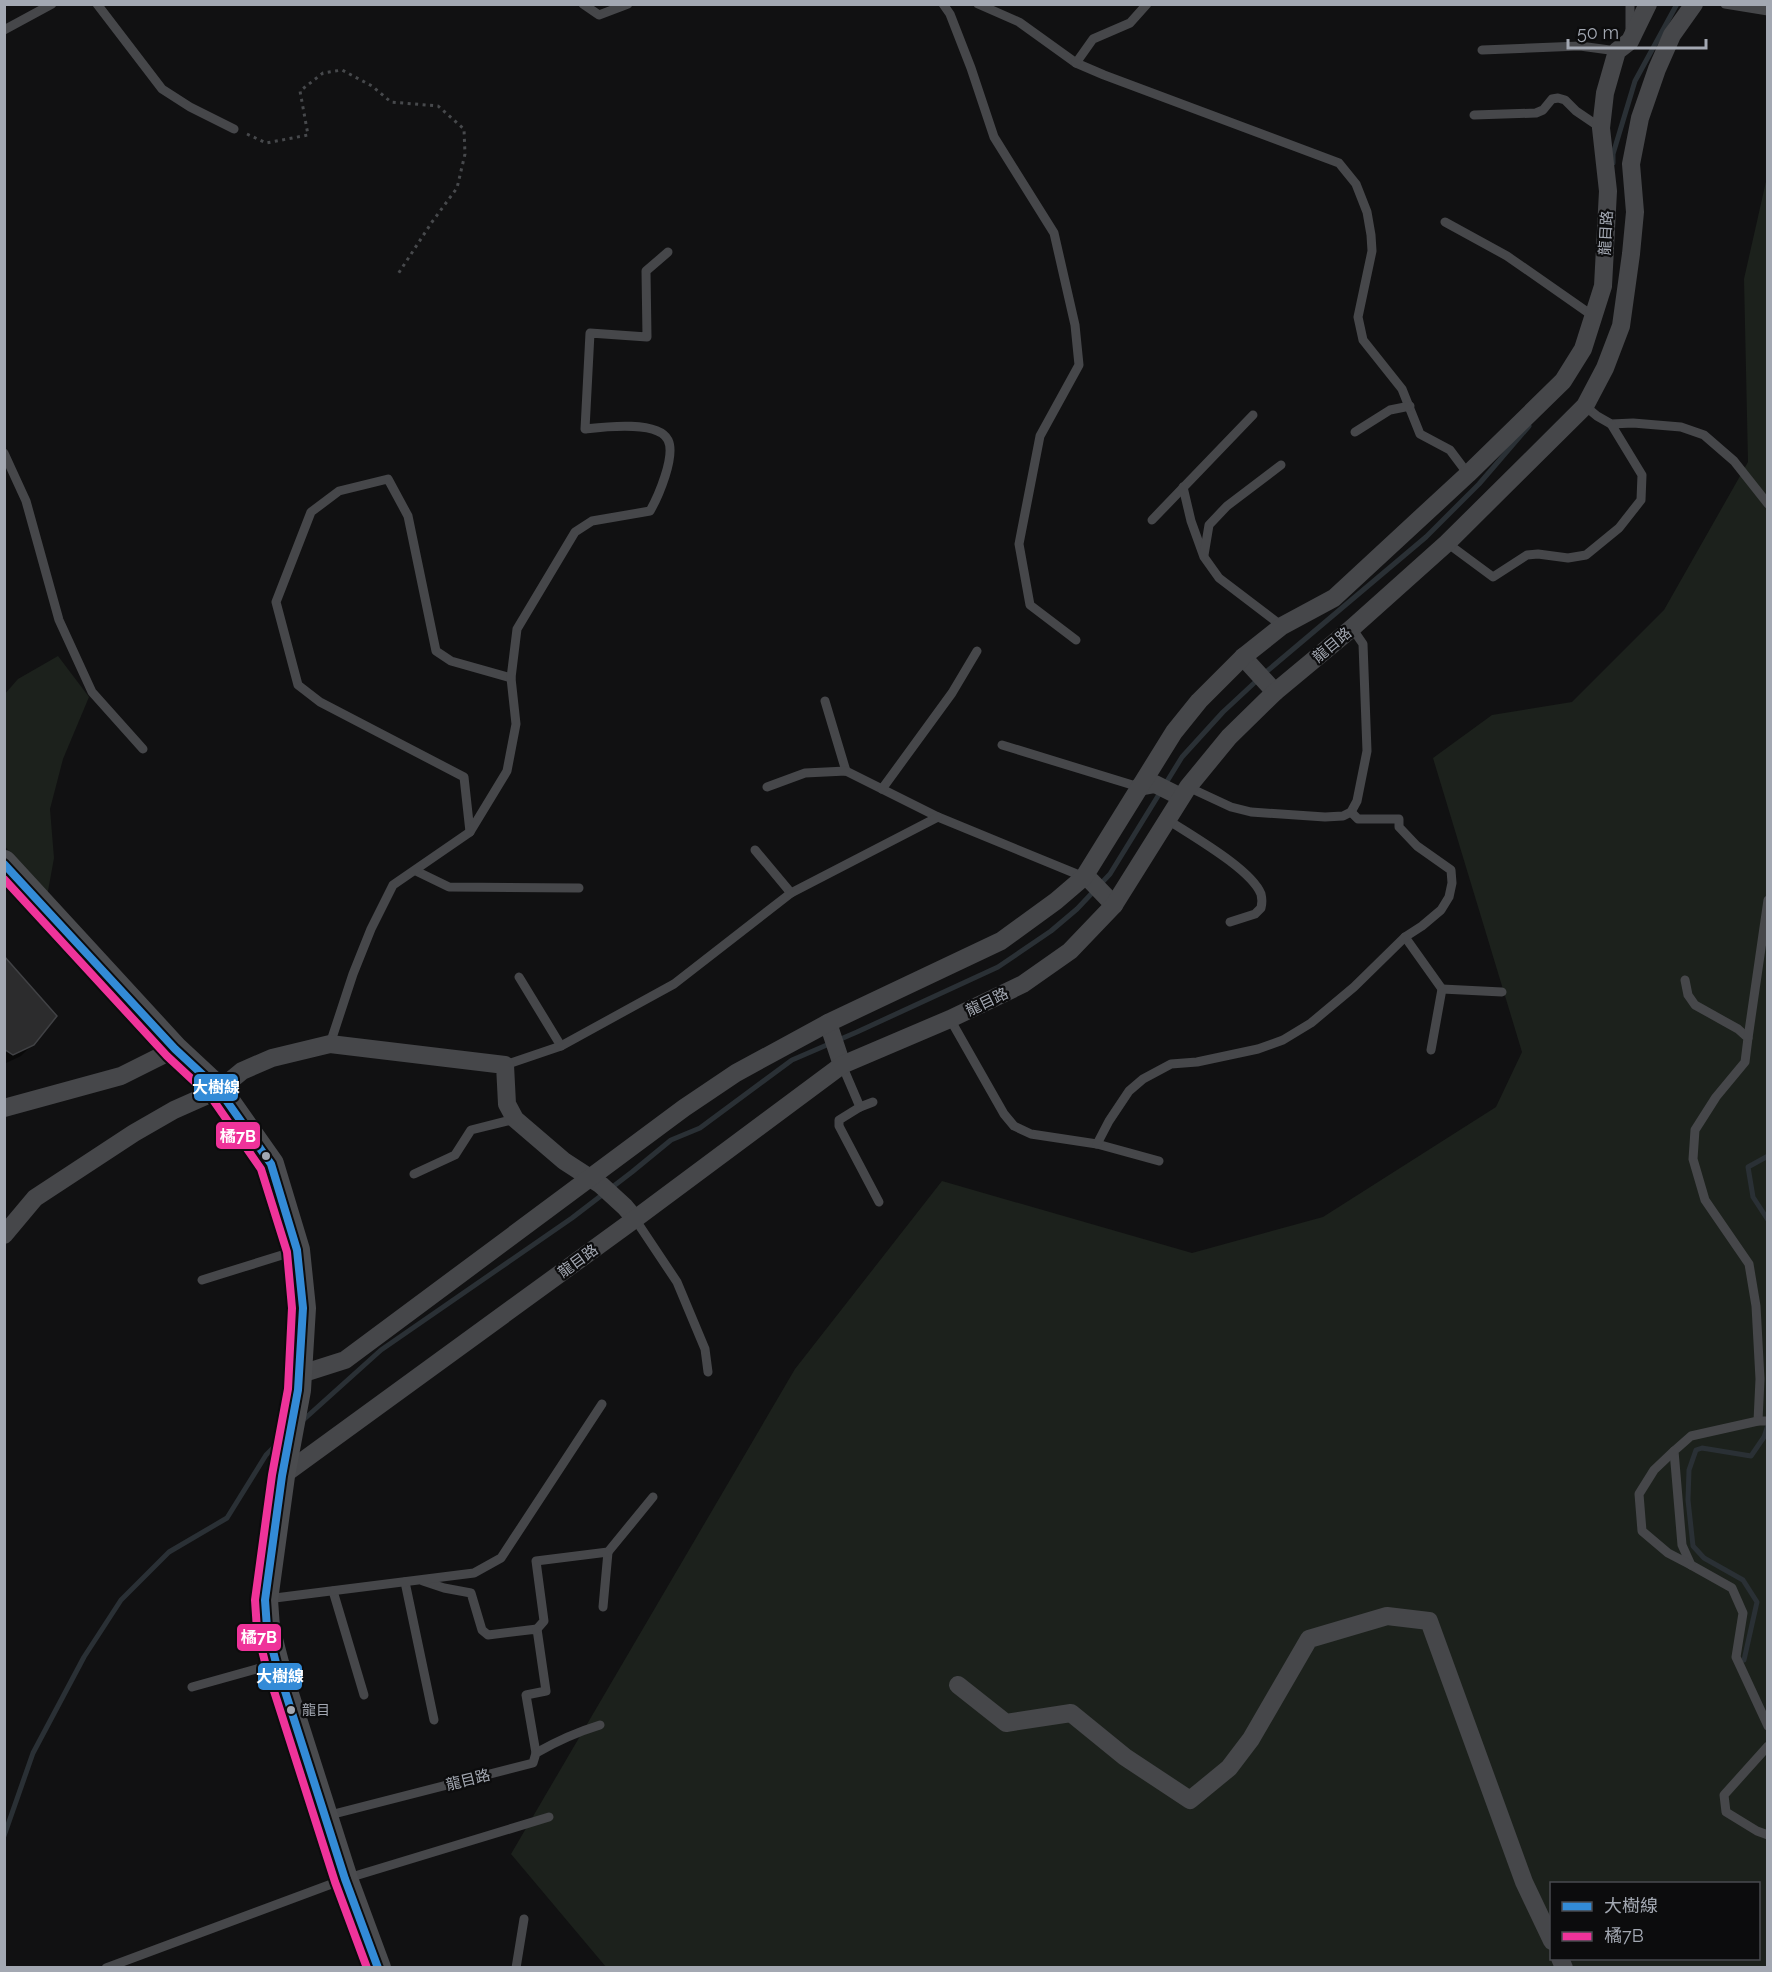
<svg xmlns="http://www.w3.org/2000/svg" width="1772" height="1972" font-family="Raleway,'Noto Sans TC',sans-serif">
	<style>
		.green { fill: #1c211c; fill-rule: evenodd }
		.shadow { fill: #0007 }
		.lines { fill: none; stroke-linecap: round; stroke-linejoin: round }
		.stream { stroke: #2a3035; stroke-width: 5 }
		.building { fill: #2c2c2d; stroke: #414245; stroke-width: 1.5 }
		.path { stroke: #47494c; stroke-width: 3; stroke-dasharray: 3 4.5; stroke-linecap: butt }
		.lane { stroke: #46474a; stroke-width: 9 }
		.street { stroke: #46474a; stroke-width: 18 }
		.secondary { stroke: #4a4b4e; stroke-width: 26 }
		.bus-1-casing { stroke: #0c0c0d; stroke-width: 12 }
		.bus-2-casing { stroke: #0c0c0d; stroke-width: 12 }
		.bus-1 { stroke: #338bd7; stroke-width: 8 }
		.bus-2 { stroke: #ef339a; stroke-width: 8 }
		.bus-dot { fill: #a3a8b2; stroke: #0c0c0d; stroke-width: 2 }
		.labels { text-anchor: middle; dominant-baseline: central; stroke-width: 4.5; stroke-linejoin: round; paint-order: stroke }
		.bus-label { font-size: 14px; fill: #a3a8b2; stroke: #0c0c0d; text-anchor: start }
		.street-label { font-size: 15px; fill: #a3a8b2; stroke: #0c0c0d }
		.line-badge { stroke: #0c0c0d; stroke-width: 2 }
		.badge-label { font-size: 16px; text-anchor: middle; font-weight: bold; fill: #fff }
	</style>
	<rect width="100%" height="100%" fill="#111112"/>
	<g class="green">
		<path d="M1767,177V1967H606L511,1854L795,1369L942,1181L1192,1253L1323,1217L1496,1107L1522,1052L1433,758L1492,715L1572,702L1664,610L1748,462L1744,279ZM1552,1884H1758V1958H1552Z"/>
		<path d="M58,656L89,697L63,759L50,809L54,858L46,902L5,846L4,695L18,679Z"/>
	</g>
	<path class="shadow" d="M4,958L33,1044L21,1056L4,1064Z"/>
	<g class="lines">
		<g class="stream">
			<path d="M1613,163V154L1635,81L1677,4"/>
			<path d="M1768,1156L1748,1167L1753,1197L1768,1220"/>
			<path d="M301,1422L381,1350L572,1218L632,1172L671,1140L700,1128L792,1060L857,1032L998,967L1051,931L1077,909L1110,874L1182,757L1223,712L1266,672L1426,537L1479,484L1529,426"/>
			<path d="M1744,1660L1757,1602L1743,1580L1704,1558L1693,1546L1688,1500L1689,1470L1696,1450L1702,1448L1751,1456L1764,1437L1768,1425"/>
			<path d="M4,1836L33,1753L84,1657L121,1600L169,1552L227,1518L266,1455L279,1442"/>
		</g>
	</g>
	<path class="building" d="M4,956L57,1016L34,1045L13,1055L4,1049Z"/>
	<g class="lines">
		<path class="path" d="M247,134L266,143L308,135L300,91L323,73L342,70L372,86L391,102L438,106L464,129L465,154L457,188L432,222L398,274"/>
		<g class="lane">
			<path d="M97,4L162,89L190,107L234,129"/>
			<path d="M583,4L599,15L628,4"/>
			<path d="M943,4L950,14L971,68L994,137L1054,233L1075,325L1079,365L1040,436L1019,544L1030,605L1076,640"/>
			<path d="M978,4L1019,22L1076,63L1104,75L1339,163L1356,184L1367,212L1371,235L1372,251L1358,317L1363,340L1402,389L1420,434L1450,450L1468,474"/>
			<path d="M1630,4V33"/>
			<path d="M1725,4L1768,11"/>
			<path d="M4,30L52,4"/>
			<path d="M1482,50L1580,46L1617,51"/>
			<path d="M1076,63L1093,39L1130,23L1147,4"/>
			<path d="M1474,115L1536,113L1543,110L1552,99L1558,98L1565,100L1576,111L1601,128"/>
			<path d="M1445,222L1507,256L1593,316"/>
			<path d="M1585,406L1597,416L1611,424L1633,423L1681,427L1704,435L1734,461L1768,504"/>
			<path d="M1355,432L1390,410L1410,406"/>
			<path d="M4,453L26,501L59,620L92,692L143,749"/>
			<path d="M1183,487L1191,521L1204,557L1219,578L1282,626"/>
			<path d="M1152,520L1253,415"/>
			<path d="M1447,543L1493,577L1527,555L1538,554L1568,558L1586,555L1619,528L1641,500L1642,475L1611,424"/>
			<path d="M1204,555L1209,525L1227,506L1281,465"/>
			<path d="M825,701L846,771"/>
			<path d="M1002,745L1139,787"/>
			<path d="M767,787L805,773L846,771L938,817L1084,877"/>
			<path d="M1188,787L1231,807L1251,812L1325,817L1343,816L1351,812L1357,801L1367,751L1363,644L1352,628"/>
			<path d="M882,789L952,693L977,651"/>
			<path d="M1168,820C1192,836 1251,869 1261,894C1262,898 1262,904 1261,908L1255,914L1230,922"/>
			<path d="M470,832L464,777L320,702L298,685L276,602L311,512L339,491L388,479L408,516L436,651L451,661L511,678"/>
			<path d="M755,850L791,893"/>
			<path d="M416,871L449,887L579,888"/>
			<path d="M1405,937L1442,989"/>
			<path d="M519,977L561,1046"/>
			<path d="M1685,980L1688,995L1695,1005L1738,1029L1748,1038L1745,1062L1716,1097L1695,1130L1693,1159L1705,1200L1749,1264L1756,1306L1760,1379L1758,1421"/>
			<path d="M950,1019L1004,1114L1014,1126L1031,1134L1097,1144L1159,1161"/>
			<path d="M1748,1038L1768,900"/>
			<path d="M330,1044L353,974L371,929L393,885L470,832L507,771L516,724L511,678L517,629L575,532L592,521L650,511C658,497 676,456 668,440C658,420 603,427 585,429L590,333L647,337L646,271L668,252"/>
			<path d="M1431,1050L1442,989L1502,992"/>
			<path d="M505,1065L561,1046L674,984L791,893L938,817"/>
			<path d="M842,1065L860,1107"/>
			<path d="M873,1102L860,1107L839,1120V1126L879,1202"/>
			<path d="M1097,1144L1109,1121L1129,1091L1143,1079L1171,1064L1197,1062L1258,1049L1283,1040L1311,1023L1354,987L1405,937L1422,926L1441,910L1449,897L1452,883L1451,870L1417,846L1399,827V819H1358L1351,812"/>
			<path d="M414,1174L455,1155L471,1130L515,1119"/>
			<path d="M635,1219L677,1282L705,1349L708,1372"/>
			<path d="M202,1280L295,1251"/>
			<path d="M1768,1421H1758L1691,1436L1674,1451L1682,1545L1691,1565L1732,1588L1743,1613L1736,1657L1768,1726"/>
			<path d="M1674,1451L1654,1470L1639,1494L1642,1531L1668,1553L1691,1565"/>
			<path d="M423,1581L444,1588L471,1593L482,1630L488,1635L537,1629L546,1691L526,1695L536,1753"/>
			<path d="M405,1582L434,1720"/>
			<path d="M333,1591L364,1695"/>
			<path d="M267,1599L474,1573L501,1558L602,1404"/>
			<path d="M603,1607L608,1552"/>
			<path d="M537,1629L544,1621L536,1561L608,1552L653,1497"/>
			<path d="M192,1687L274,1664"/>
			<path d="M1768,1746L1724,1795L1726,1812L1757,1831L1768,1835"/>
			<path d="M326,1816L533,1763L536,1753C557,1741 577,1732 600,1725"/>
			<path d="M106,1968L345,1879L549,1817"/>
			<path d="M516,1968L524,1919"/>
		</g>
		<g class="street">
			<path d="M1243,657L1275,692"/>
			<path d="M1139,787L1155,784L1181,797"/>
			<path d="M1084,877L1091,881L1114,905"/>
			<path d="M828,1023L842,1065"/>
			<path d="M4,1108L121,1076L175,1049"/>
			<path d="M4,1235L35,1198L134,1133L174,1110L219,1090L242,1071L272,1058L330,1044L505,1065L507,1104L515,1119L564,1161L601,1185L625,1207L635,1219"/>
			<path d="M298,1375L345,1360L684,1108L736,1073L828,1023L1001,941L1056,901L1084,877L1174,732L1199,701L1243,657L1282,626L1334,598L1468,474L1563,381L1583,349L1603,286L1608,191L1601,128L1605,93L1617,51L1630,41L1648,4"/>
			<path d="M282,1476L635,1219L842,1065L950,1019L1023,984L1070,951L1114,905L1188,787L1229,737L1275,692L1352,628L1447,543L1585,406L1605,368L1621,326L1631,254L1635,212L1631,164L1640,118L1657,69L1672,35L1694,4"/>
			<path d="M958,1685L1006,1723L1071,1713L1125,1757L1190,1800L1229,1768L1251,1739L1309,1639L1387,1616L1429,1621L1524,1882L1552,1941"/>
			<path d="M1560,1958L1564,1968"/>
		</g>
		<path class="secondary" d="M4,863L175,1049L219,1090L271,1164L297,1250L303,1308L298,1390L282,1476L265,1600L267,1628L276,1663L345,1879L378,1968"/>
		<g class="bus-1-casing">
			<path id="bus-1" d="M4,864L175,1049L219,1090L271,1164L297,1250L303,1308L298,1390L282,1476L265,1600L267,1628L276,1663L345,1879L378,1968"/>
		</g>
		<g class="bus-2-casing">
			<path id="bus-2" d="M4,879L167,1056L211,1097L261,1169L287,1252L292,1308L288,1389L272,1475L255,1600L257,1630L266,1666L335,1882L367,1968"/>
		</g>
		<use href="#bus-1" class="bus-1"/>
		<use href="#bus-2" class="bus-2"/>
	</g>
	<g class="bus-dot">
		<circle cx="266" cy="1156" r="5"/>
		<circle cx="291" cy="1710" r="5"/>
	</g>
	<g class="labels">
		<g class="bus-label">
			<text x="302" y="1710">龍目</text>
		</g>
		<g class="street-label">
			<text transform="translate(1606 233) rotate(-87)">龍目路</text>
			<text transform="translate(1332 645) rotate(-40)">龍目路</text>
			<text transform="translate(987 1002) rotate(-26)">龍目路</text>
			<text transform="translate(578 1261) rotate(-36)">龍目路</text>
			<text transform="translate(468 1780) rotate(-14)">龍目路</text>
		</g>
	</g>
	<g class="line-badge">
		<rect x="193" y="1073" width="46" height="29" rx="6" fill="#338bd7"/>
		<rect x="215" y="1121" width="46" height="29" rx="6" fill="#ef339a"/>
		<rect x="236" y="1623" width="46" height="29" rx="6" fill="#ef339a"/>
		<rect x="257" y="1662" width="46" height="29" rx="6" fill="#338bd7"/>
	</g>
	<g class="badge-label">
		<text x="216" y="1093">大樹線</text>
		<text x="238" y="1142">橘7B</text>
		<text x="259" y="1643">橘7B</text>
		<text x="280" y="1682">大樹線</text>
	</g>
	<rect width="1772" height="1972" fill="none" stroke="#a3a8b2" stroke-width="12"/>
	<rect x="1550" y="1882" width="210" height="78" fill="#0c0c0d" stroke="#484a4f" stroke-width="1.5"/>
	<rect x="1562" y="1902" width="30" height="9" fill="#338bd7" stroke="#484a4f" stroke-width="1.5"/>
	<text x="1604" y="1912" font-size="18" fill="#a3a8b2">大樹線</text>
	<rect x="1562" y="1932" width="30" height="9" fill="#ef339a" stroke="#484a4f" stroke-width="1.5"/>
	<text x="1604" y="1942" font-size="18" fill="#a3a8b2">橘7B</text>
	<path d="M1568 39v9h138v-9" fill="none" stroke="#a3a8b2" stroke-width="3"/>
	<text x="1577" y="39" font-size="18" fill="#a3a8b2" stroke="#0c0c0d" stroke-width="4.5" paint-order="stroke">50 m</text>
</svg>
